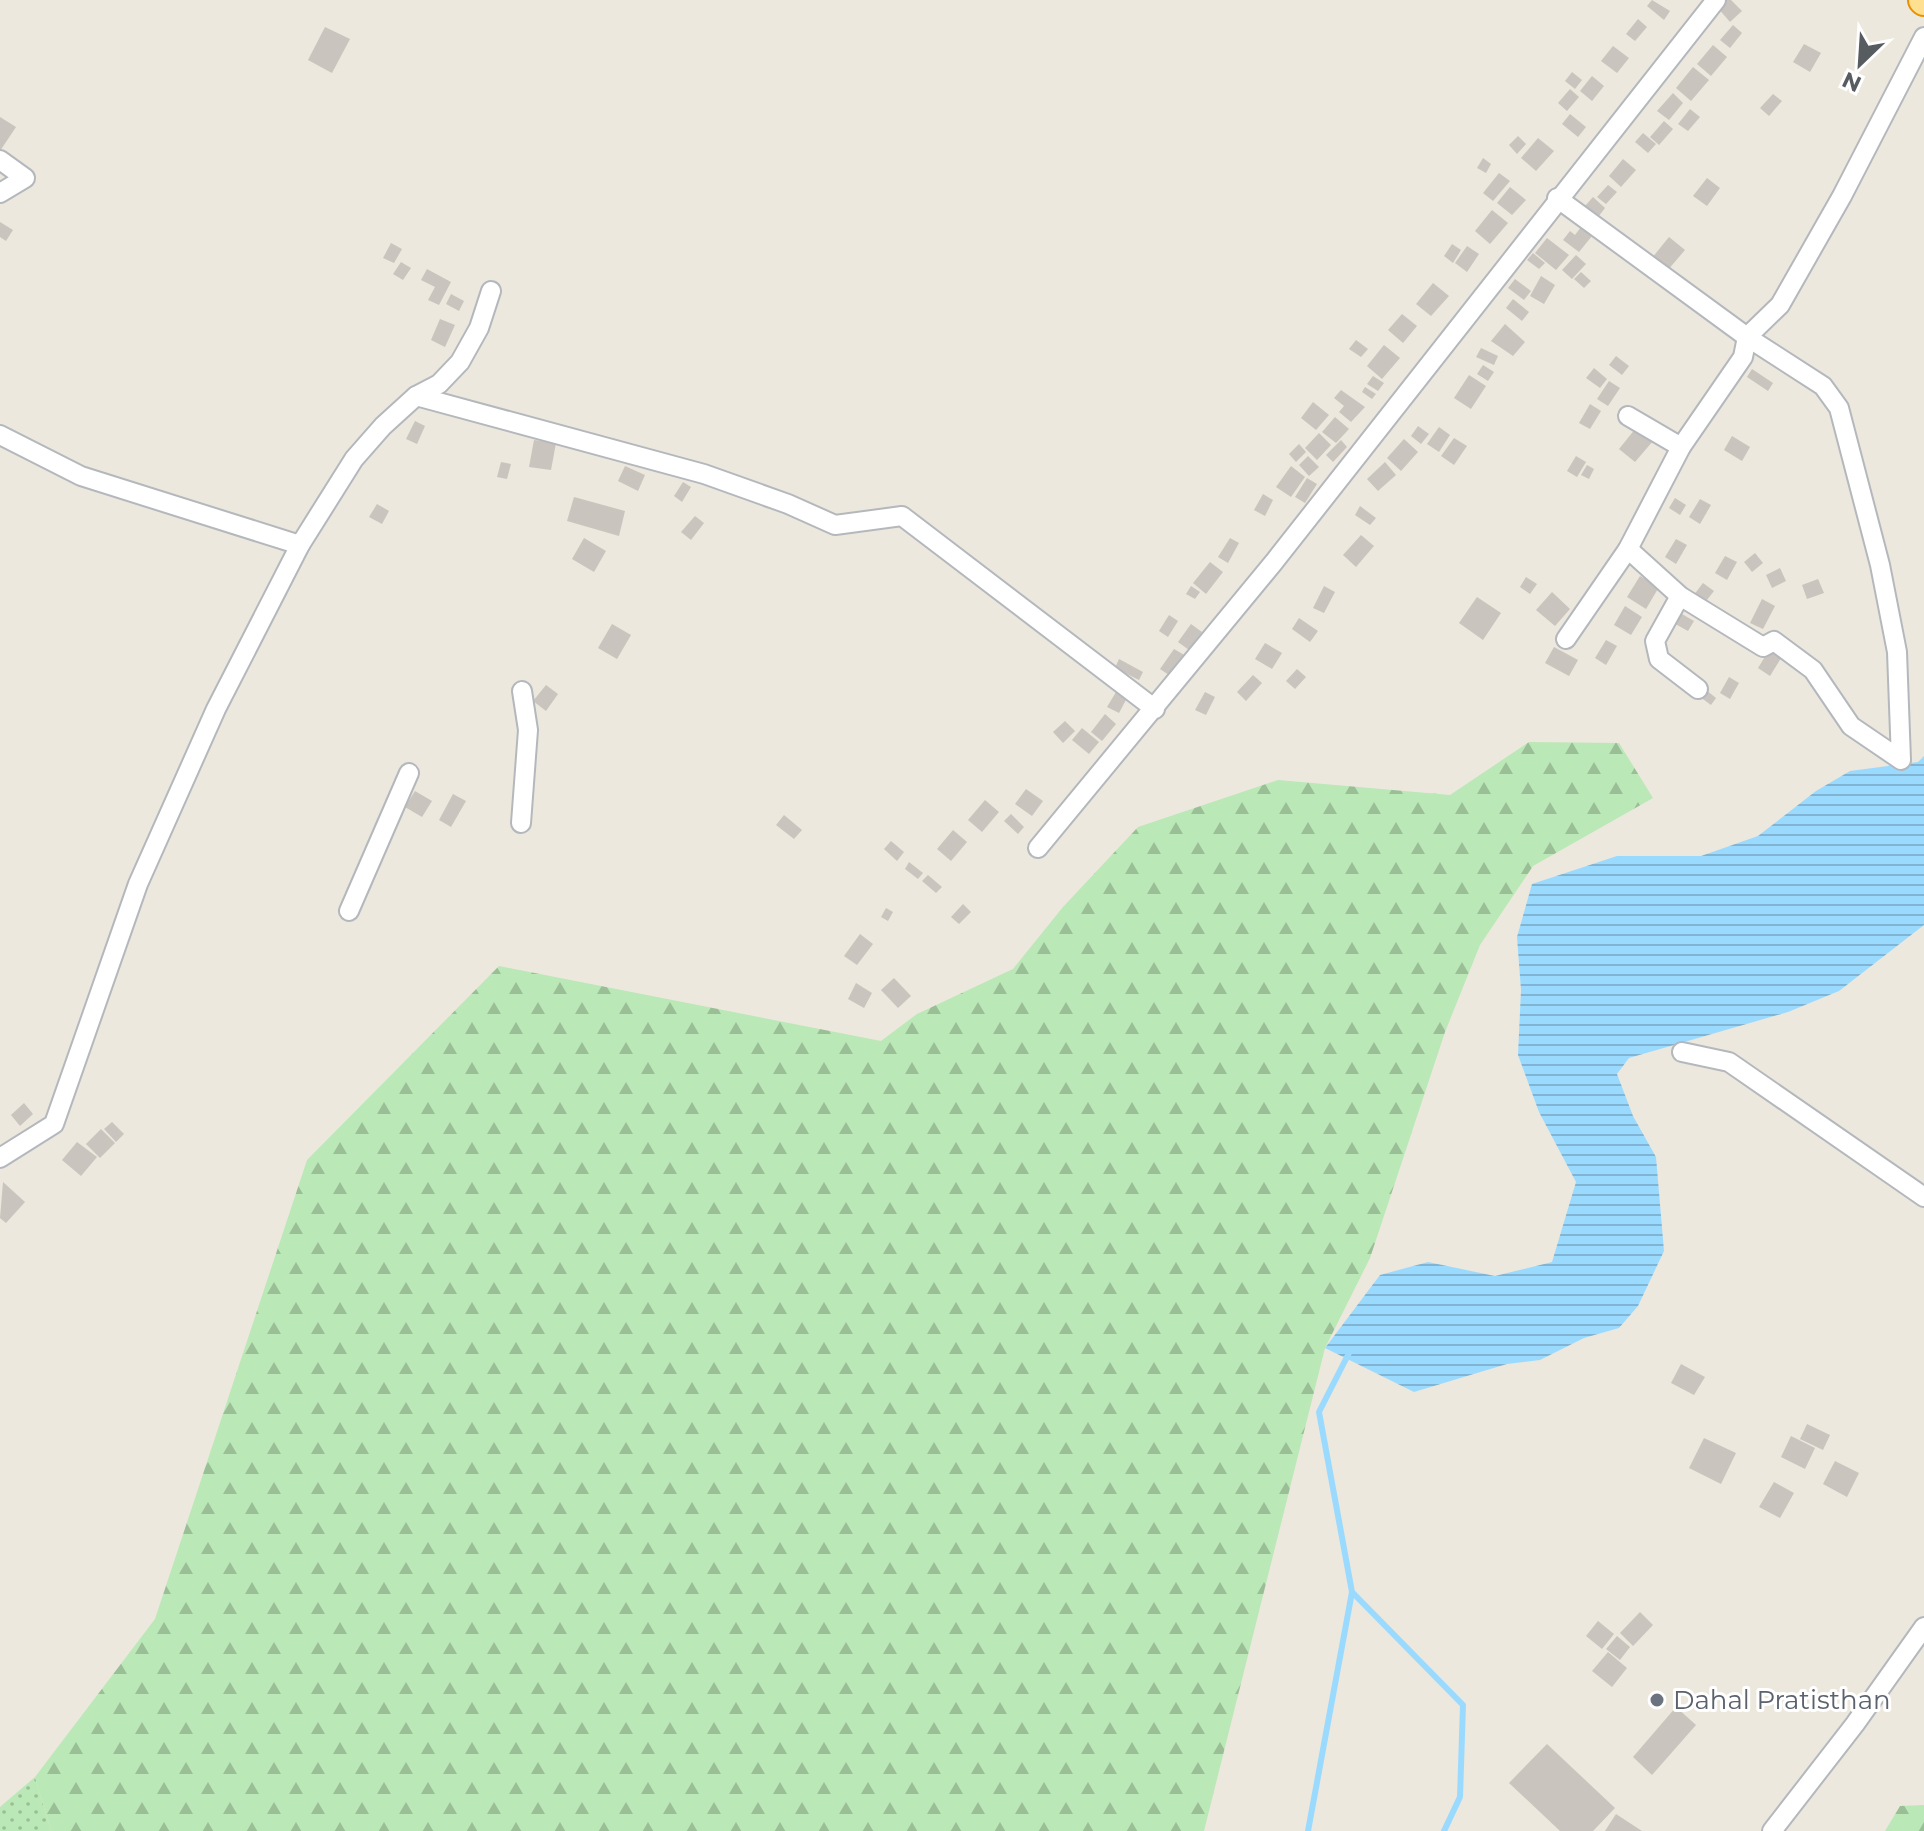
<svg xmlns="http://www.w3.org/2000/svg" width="1924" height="1831" font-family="Montserrat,sans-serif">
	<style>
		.grass { fill: url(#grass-dots) }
		.forest { fill: url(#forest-firs) }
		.water { fill: url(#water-rules) }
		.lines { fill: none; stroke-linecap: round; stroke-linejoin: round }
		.stream { stroke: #9bdaff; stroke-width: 6 }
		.building { fill: #c9c4bd }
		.minor-casing { stroke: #b4b8bd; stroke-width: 22 }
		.trunk-casing { stroke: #ea9000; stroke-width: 32 }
		.minor { stroke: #fff; stroke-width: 18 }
		.trunk { stroke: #ffe091; stroke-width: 28 }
		.worship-dot { fill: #6b7280; stroke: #fff; stroke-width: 3 }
		.labels { text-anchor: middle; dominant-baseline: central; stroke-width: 6; stroke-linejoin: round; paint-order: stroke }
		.worship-label { font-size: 26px; fill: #5b616d; stroke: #fff; text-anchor: start }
	</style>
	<defs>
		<pattern id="grass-dots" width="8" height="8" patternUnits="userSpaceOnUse" patternTransform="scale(2)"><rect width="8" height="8" fill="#bae8b6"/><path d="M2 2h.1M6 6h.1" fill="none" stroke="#9abf97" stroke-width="1.8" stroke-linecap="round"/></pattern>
		<pattern id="forest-firs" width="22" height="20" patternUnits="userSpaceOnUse" patternTransform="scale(2)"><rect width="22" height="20" fill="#bae8b6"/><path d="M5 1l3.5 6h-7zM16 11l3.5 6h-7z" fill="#9abf97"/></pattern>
		<pattern id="water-rules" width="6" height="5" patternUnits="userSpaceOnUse" patternTransform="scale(2)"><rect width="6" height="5" fill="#9bdaff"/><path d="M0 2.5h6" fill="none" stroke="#81b4d2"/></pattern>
	</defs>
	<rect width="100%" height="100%" fill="#ece8dd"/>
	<path class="grass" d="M35,1777L51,1831H0V1807Z"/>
	<g class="forest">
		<path d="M1529,742L1619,743L1653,798L1533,866L1480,945L1445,1032L1370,1258L1325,1348L1204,1831H51L35,1777L155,1619L307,1160L499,966L881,1041L917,1014L1013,969L1063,907L1138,827L1278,780L1450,795Z"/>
		<path d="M1924,1805V1831H1885L1900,1806Z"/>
	</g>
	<path class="water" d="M1924,756V925L1839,991L1788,1012L1629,1058L1617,1074L1633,1116L1656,1157L1664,1251L1638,1306L1619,1328L1584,1338L1540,1360L1507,1364L1414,1392L1325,1348L1380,1275L1428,1262L1495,1276L1552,1262L1576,1182L1539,1112L1518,1055L1521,990L1517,937L1532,884L1617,856H1701L1758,836L1816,791L1850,771L1918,762Z"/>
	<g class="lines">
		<g class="stream">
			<path d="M1352,1592L1463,1705L1460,1797L1444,1831"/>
			<path d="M1308,1831L1352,1592L1319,1412L1349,1353"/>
		</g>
	</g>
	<g class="building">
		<path d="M1652,0L1670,11L1664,20L1647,6Z"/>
		<path d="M1724,0H1731L1742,11L1730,22L1717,7Z"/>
		<path d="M1638,19L1647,27L1635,41L1626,34Z"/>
		<path d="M1733,25L1742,33L1730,48L1720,40Z"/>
		<path d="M325,27L350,39L332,73L308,60Z"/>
		<path d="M1804,44L1821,53L1810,72L1793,62Z"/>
		<path d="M1713,45L1727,57L1711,76L1697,64Z"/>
		<path d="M1613,46L1629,58L1617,73L1601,61Z"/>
		<path d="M1693,67L1709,80L1691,101L1676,88Z"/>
		<path d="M1572,72L1582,80L1575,89L1565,81Z"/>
		<path d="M1592,76L1604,86L1592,101L1580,91Z"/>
		<path d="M1570,89L1579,97L1567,111L1558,103Z"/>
		<path d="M1673,93L1683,103L1669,120L1657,111Z"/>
		<path d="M1773,94L1782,101L1769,116L1760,108Z"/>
		<path d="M1690,109L1700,117L1688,131L1678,124Z"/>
		<path d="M1570,114L1586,127L1578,137L1562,124Z"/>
		<path d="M0,117L16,127L0,151Z"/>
		<path d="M1664,121L1673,129L1659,145L1650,137Z"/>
		<path d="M1643,133L1656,144L1648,153L1635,142Z"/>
		<path d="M1518,136L1526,144L1517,154L1509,145Z"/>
		<path d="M1538,138L1554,151L1536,171L1521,158Z"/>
		<path d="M1483,158L1491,164L1486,173L1477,168Z"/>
		<path d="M1623,159L1636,170L1621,187L1609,176Z"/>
		<path d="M1499,173L1510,181L1493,201L1483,193Z"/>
		<path d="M1707,178L1720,188L1707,206L1693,196Z"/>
		<path d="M1608,185L1617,192L1606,204L1597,197Z"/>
		<path d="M1510,187L1526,200L1512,215L1497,203Z"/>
		<path d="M1593,197L1605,208L1598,217L1585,206Z"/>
		<path d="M1492,210L1508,223L1490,244L1475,231Z"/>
		<path d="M0,222L13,230L6,241L0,237Z"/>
		<path d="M1581,227L1592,236L1579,252L1563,240L1570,231L1575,235Z"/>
		<path d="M1669,237L1685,250L1667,271L1652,258Z"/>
		<path d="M1547,238L1569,255L1556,270L1535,253Z"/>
		<path d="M391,243L402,249L394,263L383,258Z"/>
		<path d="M1452,244L1461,250L1453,263L1444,256Z"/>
		<path d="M1467,246L1479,254L1467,272L1455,263Z"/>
		<path d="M1533,253L1545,263L1539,269L1527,260Z"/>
		<path d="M1576,255L1586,264L1572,279L1562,270Z"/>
		<path d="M401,262L411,268L403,280L393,274Z"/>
		<path d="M427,269L451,282L439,305L428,300L435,287L421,280Z"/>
		<path d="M1581,272L1591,281L1584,288L1574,279Z"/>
		<path d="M1541,276L1555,285L1544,304L1530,296Z"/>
		<path d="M1515,279L1531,291L1524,300L1508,288Z"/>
		<path d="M1433,283L1449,296L1431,316L1416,304Z"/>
		<path d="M451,294L464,301L459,311L446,304Z"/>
		<path d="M1513,299L1529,312L1522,321L1506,308Z"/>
		<path d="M1402,314L1417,326L1403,343L1388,330Z"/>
		<path d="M440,319L455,325L445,347L431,340Z"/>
		<path d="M1505,324L1525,342L1513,356L1491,341Z"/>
		<path d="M1356,340L1368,349L1361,357L1349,349Z"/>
		<path d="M1384,345L1400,358L1382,379L1367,366Z"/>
		<path d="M1481,348L1498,356L1494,365L1476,357Z"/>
		<path d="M1616,356L1629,366L1622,375L1609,365Z"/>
		<path d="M1483,365L1494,372L1488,381L1477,374Z"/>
		<path d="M1594,368L1607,379L1600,388L1586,378Z"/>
		<path d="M1752,369L1773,383L1768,391L1747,377Z"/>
		<path d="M1469,375L1486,386L1471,409L1454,398Z"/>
		<path d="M1373,376L1384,383L1378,391L1367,384Z"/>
		<path d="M1609,381L1620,388L1608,406L1597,399Z"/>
		<path d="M1365,387L1376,394L1372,399L1362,392Z"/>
		<path d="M1341,390L1365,407L1351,422L1339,412L1344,406L1334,398Z"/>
		<path d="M1313,402L1329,415L1316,430L1301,418Z"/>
		<path d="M1590,404L1601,411L1590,429L1579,423Z"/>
		<path d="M1335,417L1349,429L1336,443L1322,432Z"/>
		<path d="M415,421L425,426L417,444L406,439Z"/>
		<path d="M1418,426L1429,434L1421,444L1411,436Z"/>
		<path d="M1439,427L1450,435L1439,452L1427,444Z"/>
		<path d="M1636,428L1653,441L1635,462L1619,449Z"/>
		<path d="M1319,433L1331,445L1317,460L1305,448Z"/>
		<path d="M1732,436L1750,447L1742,461L1724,450Z"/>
		<path d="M1454,438L1467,446L1454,465L1441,456Z"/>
		<path d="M1404,439L1418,452L1401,471L1387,458Z"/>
		<path d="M534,440L556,443L551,470L529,467Z"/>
		<path d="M1341,440L1347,447L1333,462L1326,455Z"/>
		<path d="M1299,444L1306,452L1296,462L1289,454Z"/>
		<path d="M1308,456L1319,467L1309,476L1299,465Z"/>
		<path d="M1576,456L1586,462L1577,477L1567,471Z"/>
		<path d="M501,462L511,464L507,479L497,477Z"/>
		<path d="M1385,462L1396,475L1378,491L1367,479Z"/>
		<path d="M1587,465L1594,469L1589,479L1581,475Z"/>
		<path d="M625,466L645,475L638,491L618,481Z"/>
		<path d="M1291,466L1305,477L1291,497L1276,487Z"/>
		<path d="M1307,478L1317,484L1305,503L1295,497Z"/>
		<path d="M683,482L691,487L682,502L674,496Z"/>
		<path d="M1263,494L1273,500L1265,516L1254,510Z"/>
		<path d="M574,497L625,511L619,536L567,521Z"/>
		<path d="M1675,498L1686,505L1680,515L1669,508Z"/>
		<path d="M1700,499L1711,505L1700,524L1689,517Z"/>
		<path d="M377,504L389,511L382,524L369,517Z"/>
		<path d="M1360,506L1376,518L1370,525L1355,515Z"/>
		<path d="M695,516L704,523L691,540L681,532Z"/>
		<path d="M1361,535L1374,546L1356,567L1343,555Z"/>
		<path d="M584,538L606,551L594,572L572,559Z"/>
		<path d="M1230,538L1239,543L1228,563L1218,557Z"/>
		<path d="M1676,539L1687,545L1676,564L1665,557Z"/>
		<path d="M1755,553L1763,563L1752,572L1744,562Z"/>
		<path d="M1725,556L1737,562L1727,580L1715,573Z"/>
		<path d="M1210,562L1223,572L1206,594L1193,583Z"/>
		<path d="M1780,568L1786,581L1772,588L1766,575Z"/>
		<path d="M1640,576L1659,587L1646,609L1627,597Z"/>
		<path d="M1526,577L1537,584L1530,594L1520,587Z"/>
		<path d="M1818,579L1824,593L1807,599L1802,585Z"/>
		<path d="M1703,583L1714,591L1703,605L1693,596Z"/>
		<path d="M1191,586L1200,592L1195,599L1186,594Z"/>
		<path d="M1324,586L1335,592L1324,613L1313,608Z"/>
		<path d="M1552,592L1570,609L1555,626L1536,610Z"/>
		<path d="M1477,597L1501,613L1483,640L1459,623Z"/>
		<path d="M1762,599L1775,606L1763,629L1750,623Z"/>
		<path d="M1625,606L1642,617L1631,635L1614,625Z"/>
		<path d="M1675,610L1694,621L1688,631L1670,621Z"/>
		<path d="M1169,615L1178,621L1168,637L1159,631Z"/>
		<path d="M1299,618L1318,631L1310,642L1292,629Z"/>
		<path d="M612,624L631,635L617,659L598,648Z"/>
		<path d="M1191,624L1202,632L1189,650L1178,642Z"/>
		<path d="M1606,640L1617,646L1606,665L1595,658Z"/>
		<path d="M1265,643L1282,653L1272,669L1255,659Z"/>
		<path d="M1554,647L1578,660L1569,676L1545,663Z"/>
		<path d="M1771,647L1783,655L1770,676L1758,668Z"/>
		<path d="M1174,649L1186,656L1172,677L1160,669Z"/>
		<path d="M1119,659L1143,672L1139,680L1115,668Z"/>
		<path d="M1297,669L1306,677L1295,689L1286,681Z"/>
		<path d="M1253,675L1262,683L1246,701L1237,692Z"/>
		<path d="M1729,677L1739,683L1730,699L1720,693Z"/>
		<path d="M546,685L558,694L546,711L533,701Z"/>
		<path d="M1701,686L1716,698L1711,705L1696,694Z"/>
		<path d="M1116,692L1127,698L1119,713L1107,707Z"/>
		<path d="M1205,692L1215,697L1206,715L1195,710Z"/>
		<path d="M1105,714L1116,724L1102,741L1091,732Z"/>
		<path d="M1065,721L1075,731L1063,743L1053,732Z"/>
		<path d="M1082,728L1099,742L1089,754L1072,740Z"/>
		<path d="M1026,789L1043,801L1032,816L1015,804Z"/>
		<path d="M415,791L432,801L422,817L405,807Z"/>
		<path d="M453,794L466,801L451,827L439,820Z"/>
		<path d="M985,800L999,812L982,832L968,820Z"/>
		<path d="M1011,814L1024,827L1018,834L1004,821Z"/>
		<path d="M784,815L802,830L794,839L776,825Z"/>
		<path d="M953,830L967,842L951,861L937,849Z"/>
		<path d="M891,841L904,852L897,861L884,849Z"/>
		<path d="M909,862L923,873L918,879L905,869Z"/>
		<path d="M928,875L942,887L936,893L922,881Z"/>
		<path d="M963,904L971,912L959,924L951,917Z"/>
		<path d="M886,908L893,912L888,921L881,917Z"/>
		<path d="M860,934L873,944L857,965L844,956Z"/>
		<path d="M894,978L911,996L898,1008L881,990Z"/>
		<path d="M856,983L872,993L864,1008L848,999Z"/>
		<path d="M24,1103L33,1114L20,1126L11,1115Z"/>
		<path d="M112,1122L124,1134L116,1142L104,1129Z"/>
		<path d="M101,1129L115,1143L100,1158L86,1144Z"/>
		<path d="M77,1142L97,1157L81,1176L62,1160Z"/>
		<path d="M3,1182L25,1202L6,1223L0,1218Z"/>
		<path d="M1681,1364L1705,1377L1694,1395L1671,1383Z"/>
		<path d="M1807,1424L1830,1435L1823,1450L1800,1439Z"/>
		<path d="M1791,1436L1815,1448L1805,1469L1781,1457Z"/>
		<path d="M1704,1438L1736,1453L1721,1484L1689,1468Z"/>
		<path d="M1835,1461L1859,1473L1847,1497L1823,1484Z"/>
		<path d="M1774,1482L1794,1493L1780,1518L1759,1507Z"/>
		<path d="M1640,1612L1653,1625L1633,1646L1620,1633Z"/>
		<path d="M1598,1621L1614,1634L1602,1649L1586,1636Z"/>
		<path d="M1617,1636L1630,1647L1620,1660L1606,1649Z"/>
		<path d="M1608,1652L1627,1668L1612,1687L1592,1671Z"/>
		<path d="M1676,1707L1696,1725L1652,1775L1633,1757Z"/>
		<path d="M1547,1744L1615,1808L1593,1831H1560L1509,1783Z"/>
		<path d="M1616,1814L1642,1831H1605Z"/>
	</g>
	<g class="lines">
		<g class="minor-casing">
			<g id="minor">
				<path d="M0,160L25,178L0,193"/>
				<path d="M1557,198L1747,337L1823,386L1839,408L1880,565L1897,652L1901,760L1851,726L1813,670L1774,641L1763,647L1680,596L1628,549"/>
				<path d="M416,396L704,474L788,504L835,525L902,516L1155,709"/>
				<path d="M1628,416L1681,447"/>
				<path d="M0,435L81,476L300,545"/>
				<path d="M1680,596L1655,641L1659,659L1698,689"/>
				<path d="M1566,639L1628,549L1681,447L1743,357L1747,337L1780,305L1842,196L1924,37"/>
				<path d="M521,823L528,730L522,691"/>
				<path d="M1038,848L1274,562L1716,0"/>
				<path d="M349,911L409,773"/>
				<path d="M1682,1052L1729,1062L1924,1197"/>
				<path d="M0,1158L54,1124L138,884L216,709L300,545L354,459L383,426L416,396L439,384L460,362L479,328L491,291"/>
				<path d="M1772,1831L1855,1724L1924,1627"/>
			</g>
		</g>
		<g class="trunk-casing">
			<path id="trunk" d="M1923,0L1924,1"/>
		</g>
		<use href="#minor" class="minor"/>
		<use href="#trunk" class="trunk"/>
	</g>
	<circle class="worship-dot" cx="1657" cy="1700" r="8"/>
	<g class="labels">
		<g class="worship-label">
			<text x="1673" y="1700">Dahal Pratisthan</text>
		</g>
	</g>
	<g transform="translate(1860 64) rotate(205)" stroke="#ffffff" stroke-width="6" paint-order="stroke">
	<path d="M0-6L14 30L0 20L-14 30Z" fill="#575c61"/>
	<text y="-12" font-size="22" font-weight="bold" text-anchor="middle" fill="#575c61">N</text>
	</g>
</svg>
